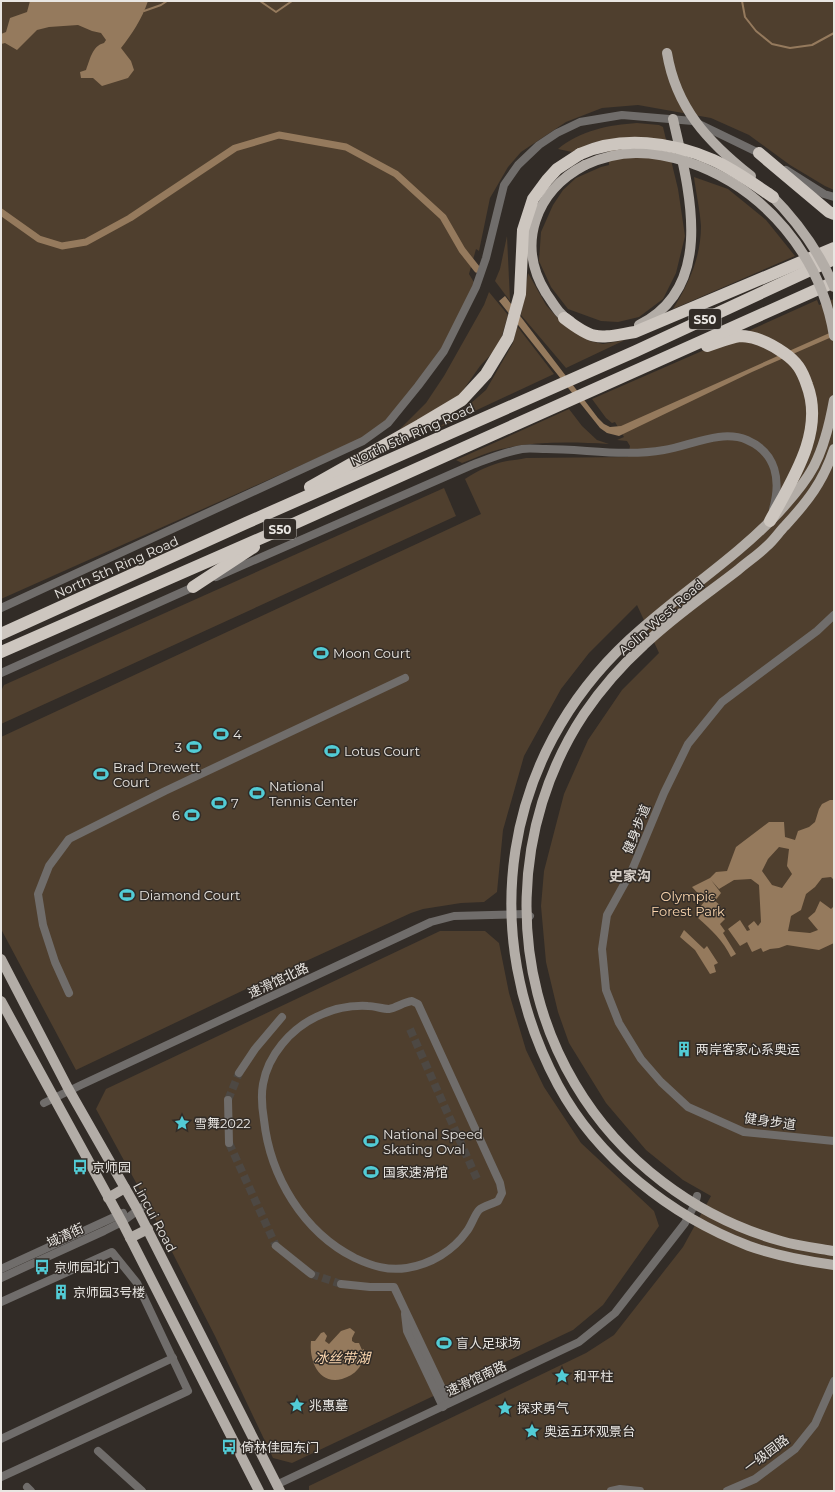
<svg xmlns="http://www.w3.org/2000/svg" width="835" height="1492" font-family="Montserrat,'Noto Sans SC',sans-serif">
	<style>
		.green { fill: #4f3f2e }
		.water { fill: #957a5d; fill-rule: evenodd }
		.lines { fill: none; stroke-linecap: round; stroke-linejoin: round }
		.stream { stroke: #957a5d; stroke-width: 2 }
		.canal { stroke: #957a5d; stroke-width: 7 }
		.minor-tunnel { stroke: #4d4843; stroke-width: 8; stroke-dasharray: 8 4; stroke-linecap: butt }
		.minor { stroke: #706d6b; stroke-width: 8 }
		.major { stroke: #b3ada7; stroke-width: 10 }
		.highway { stroke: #cdc6bf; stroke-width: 12 }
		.major-bridge { stroke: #b3ada7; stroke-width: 10 }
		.highway-bridge { stroke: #cdc6bf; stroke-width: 12 }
		.labels { text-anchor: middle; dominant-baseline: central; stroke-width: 3; stroke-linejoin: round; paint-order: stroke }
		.shield { fill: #322c27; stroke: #b2aeaa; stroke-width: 1 }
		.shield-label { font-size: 12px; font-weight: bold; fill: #e9e6e2 }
		.street-label { font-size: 13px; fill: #e9e6e2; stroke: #322c27 }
		.poi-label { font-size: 13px; fill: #e9e6e2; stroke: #322c27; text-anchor: start }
		.park-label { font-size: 13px; fill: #fbd6ae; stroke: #322c27 }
		.neighbourhood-label { font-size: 14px; font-weight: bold; fill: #d7d0c9; stroke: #322c27 }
		.water-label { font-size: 14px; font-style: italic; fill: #fcd7af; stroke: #322c27 }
	</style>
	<rect width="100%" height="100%" fill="#322c27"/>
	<g class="green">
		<path d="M1,1H834V190L825,186L790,165L749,135L711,118L638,105L602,108L566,122L521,152L508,167L490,198L479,251L476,249L469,274L475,284L441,349L423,374L386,422L360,439L1,599Z"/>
		<path d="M637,123L659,125L663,127L678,189L685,236L676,273L663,299L639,317L618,322L601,321L568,309L551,287L539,261L541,232L553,205L563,190L576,178L601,167L609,165L607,140L592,143L572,152L558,149C581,130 609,125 637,123Z"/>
		<path d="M694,177L728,189L766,220L795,256L673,309C689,283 701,257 701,226C700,210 696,193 694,177Z"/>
		<path d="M507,236L510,301L495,281L500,269Z"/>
		<path d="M528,273L546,305L564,325L590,341L603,344L625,340L566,368L521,315Z"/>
		<path d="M489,292L508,315L499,346L480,366L459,396L397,432L426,403L444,376L484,305Z"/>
		<path d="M834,299V1491H307L309,1490V1486L586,1353L614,1335L683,1247L711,1196L683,1180L646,1150L606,1103L569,1043L558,1012L546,962L541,906L544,871L564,794L588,740L622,690L659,653L637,605L589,653L561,689L524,756L503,830L497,892L484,902L461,903L423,909L411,913L282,972L76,1070L1,929V737L481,514L465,479C477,471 491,464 507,461C513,460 519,460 526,458L628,457L630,446L627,441L617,440L624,437L615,422L612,423L606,418L592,399L702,351L722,346L746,332L817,300L819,305Z"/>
		<path d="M517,326L554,374L432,431L455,417L486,390L513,343Z"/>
		<path d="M569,409L582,426L597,440L609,444C573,442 536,441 501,449C488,452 475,458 462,463L456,460Z"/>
		<path d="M444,488L456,516L1,724V691L4,685Z"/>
		<path d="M440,931H485L499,943L509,993L526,1050L544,1087L581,1143L654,1211L659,1226L603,1305L573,1330L292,1463L273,1458L215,1336L146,1201L96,1109L106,1089Z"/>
	</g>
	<g class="water">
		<path d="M30,1H148C142,19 132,34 121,48L131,61L134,70L128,78L102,86L93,78H81L80,72L86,70C90,60 92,46 104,43L106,40L101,33L92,31L78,25L49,27L37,30L17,50L5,43L1,44V34L6,32L10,18L27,12Z"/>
		<path d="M505,296L598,418L604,424L610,427L621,426L834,331V336L752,372L619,436L607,433L600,428L499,301Z"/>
		<path d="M830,800H834V880L831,877L822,878L815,887L806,894L801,910L791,916L788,931L810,933L818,930L808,918L815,912L820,901L831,909L834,906V943L819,950L787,945L779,948L770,949L763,952L761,948L752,952L747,942L740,946L728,929L740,920L747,931L750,930L748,926L754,921L758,926L761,922L759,885L751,879L734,880L719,889L711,880L721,893L715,901L721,906L717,911L725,919L720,924L725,931L723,933L736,954L731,957C723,941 712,930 698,918L702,913L698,909L705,901L692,887L710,878L716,872L727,871L736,847L769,822H784L785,837L795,840L798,831L809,827L815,822L819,809L822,804ZM779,847L789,849L787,866L792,874L782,888L772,885L762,871L768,859Z"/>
		<path d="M684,930L704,949L707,946L718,963L714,965L716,972L710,974L695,950L680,937Z"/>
		<path d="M350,1328L355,1332L352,1338V1341L355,1343H359L362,1350L364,1349C363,1355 363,1364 358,1369C354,1374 348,1377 342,1379C318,1385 309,1360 311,1341H315L321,1333L324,1332L327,1336L325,1341L329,1344L341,1331Z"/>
	</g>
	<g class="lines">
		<g class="stream">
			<path d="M260,1L276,12L292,1"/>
			<path d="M742,1L745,17L756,31L772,44L790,48L812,45L834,33"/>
			<path d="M144,11L161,5L167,1"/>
		</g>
		<path class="canal" d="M1,212L39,239L62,246L86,242L130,218L235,148L279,135L346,147L396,174L443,217L462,250L477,269"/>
		<g class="minor-tunnel">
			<path d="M410,1029L477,1179"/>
			<path d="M228,1100L239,1073"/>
			<path d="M229,1143L276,1246"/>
			<path d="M311,1274L341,1284"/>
		</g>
		<g class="minor">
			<path d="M786,170L824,194L834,197"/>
			<path d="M216,577L472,465C488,459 504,452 522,449C529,448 538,449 546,449C585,449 625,457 664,450C690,446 721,429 747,440C777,453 781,481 773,509"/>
			<path d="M1,608L363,441L388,423L418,386L444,351L476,287L486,258L504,185L518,165L539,145L557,133L580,122L622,115L693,121L763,155"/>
			<path d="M834,615L817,631L722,702L688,744L664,793L632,870L607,915L602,949L606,990L619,1023L641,1059L661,1082L688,1107L744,1132L834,1141"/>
			<path d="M1,673L198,585"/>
			<path d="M69,993L55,962L43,925L38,894L49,866L69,839L165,791L405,678"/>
			<path d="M412,1001L418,1004L500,1183L502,1193L498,1201C493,1204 483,1206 479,1210C475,1214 471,1226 467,1231C453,1251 431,1264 407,1268C388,1271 372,1266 355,1258C303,1232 270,1176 264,1120C262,1108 261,1095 263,1084C268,1055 291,1029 316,1017C332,1009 350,1005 368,1006C375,1006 382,1009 389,1009C396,1008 404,1002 412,1001Z"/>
			<path d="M239,1073L255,1049L282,1017"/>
			<path d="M228,1100L229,1143"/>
			<path d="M44,1103L81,1085L431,922L454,916L526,914L530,916"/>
			<path d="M276,1246L311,1274"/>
			<path d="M1,1269L123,1213"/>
			<path d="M1,1278L104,1231L122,1222L142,1207"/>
			<path d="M341,1284L370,1287H394L449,1403"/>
			<path d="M1,1302L112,1252L137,1283L188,1391L1,1477"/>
			<path d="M405,1314L407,1331L443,1407"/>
			<path d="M1,1439L173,1358"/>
			<path d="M98,1451L142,1491"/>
			<path d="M276,1485L579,1342L615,1313L685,1223L695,1204L697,1196"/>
			<path d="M27,1487L31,1491"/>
			<path d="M611,1491L620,1489L640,1491"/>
			<path d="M727,1491L755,1479L795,1449L815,1424L834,1381"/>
		</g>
		<g class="major">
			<path d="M570,321C559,315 553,303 546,293C516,245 535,191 585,165"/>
			<path d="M639,325C718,286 688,186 673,119"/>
			<path d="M834,400C830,422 825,445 814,466C805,483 792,498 779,512C734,560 677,595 629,640C502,758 477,933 558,1085C598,1159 671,1216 749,1246C777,1256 805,1261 834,1265"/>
			<path d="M834,449C823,482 808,501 785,526C779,532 774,540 767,546C758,555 747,562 738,570C707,594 673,617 644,645C622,665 601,689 584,714C511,824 507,970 575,1084C620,1160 695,1217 781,1241C798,1246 816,1248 834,1251"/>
			<path d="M1,959L69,1090L137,1209L280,1491"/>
			<path d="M1,1001L122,1222L259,1491"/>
			<path d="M108,1198L125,1188"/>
			<path d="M130,1238L148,1229"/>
		</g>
		<g class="highway">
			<path d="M759,153L829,212L834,214"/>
			<path d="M564,318C595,342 598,338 635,332L834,248"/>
			<path d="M707,346C716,343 731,337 740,336C756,336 771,344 784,353C797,362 802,370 807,385C825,432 792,480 770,521"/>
			<path d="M310,487L420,425L462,400L486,374L508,338L520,294L523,230L533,199L547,180L557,169L580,154"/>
			<path d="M193,587L254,547"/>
			<path d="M1,634L246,523L636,351L834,259"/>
			<path d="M1,652L282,529L834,282"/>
		</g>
		<g class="major-bridge">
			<path d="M667,53C676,108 708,142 751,176"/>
			<path d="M585,165C620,149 651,150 688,162C765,188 821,256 834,336"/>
			<path d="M769,193C797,221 819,250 834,287"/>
		</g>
		<path class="highway-bridge" d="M580,154C621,135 673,142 713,160C735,170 754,184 773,197"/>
	</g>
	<defs>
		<g id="stadium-bare" transform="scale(1.2)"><path d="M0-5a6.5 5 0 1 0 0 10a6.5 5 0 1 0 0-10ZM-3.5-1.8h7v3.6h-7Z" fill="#52ccd6" stroke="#322c27" stroke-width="2.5" paint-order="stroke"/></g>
		<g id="building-bare" transform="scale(1.2)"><path d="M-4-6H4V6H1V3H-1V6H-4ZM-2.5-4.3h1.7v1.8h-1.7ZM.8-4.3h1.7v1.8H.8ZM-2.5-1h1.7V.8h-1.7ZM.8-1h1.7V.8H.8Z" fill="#52ccd6" stroke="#322c27" stroke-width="2.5" paint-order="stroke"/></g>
		<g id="sight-bare" transform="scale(1.2)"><path d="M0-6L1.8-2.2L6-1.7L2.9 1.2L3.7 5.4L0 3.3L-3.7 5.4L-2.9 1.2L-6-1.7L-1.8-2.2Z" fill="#52ccd6" stroke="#322c27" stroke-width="2.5" paint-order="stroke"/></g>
		<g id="bus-bare" transform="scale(1.2)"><path d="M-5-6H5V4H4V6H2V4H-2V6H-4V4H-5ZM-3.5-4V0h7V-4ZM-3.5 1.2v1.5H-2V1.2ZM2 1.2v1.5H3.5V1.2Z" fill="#52ccd6" stroke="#322c27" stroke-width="2.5" paint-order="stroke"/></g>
	</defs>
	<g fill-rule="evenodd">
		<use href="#stadium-bare" x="321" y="653"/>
		<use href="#stadium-bare" x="221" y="734"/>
		<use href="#stadium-bare" x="194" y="747"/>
		<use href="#stadium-bare" x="332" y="751"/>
		<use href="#stadium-bare" x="101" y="774"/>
		<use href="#stadium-bare" x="257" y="793"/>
		<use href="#stadium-bare" x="219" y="803"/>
		<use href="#stadium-bare" x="192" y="815"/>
		<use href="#stadium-bare" x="127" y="895"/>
		<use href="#building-bare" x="684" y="1049"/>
		<use href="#sight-bare" x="182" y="1123"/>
		<use href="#stadium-bare" x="371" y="1141"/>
		<use href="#bus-bare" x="80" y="1167"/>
		<use href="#stadium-bare" x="371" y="1172"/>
		<use href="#bus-bare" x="42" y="1267"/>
		<use href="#building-bare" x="61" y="1292"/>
		<use href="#stadium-bare" x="444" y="1343"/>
		<use href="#sight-bare" x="562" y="1376"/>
		<use href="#sight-bare" x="297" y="1405"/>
		<use href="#sight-bare" x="505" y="1408"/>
		<use href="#sight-bare" x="532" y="1431"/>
		<use href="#bus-bare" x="229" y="1447"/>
	</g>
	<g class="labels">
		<g class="shield">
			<rect x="689" y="309" width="32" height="20" rx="3"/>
			<rect x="264" y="519" width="32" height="20" rx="3"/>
		</g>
		<g class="shield-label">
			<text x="705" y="319">S50</text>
			<text x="280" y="529">S50</text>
		</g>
		<g class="street-label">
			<text transform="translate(412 434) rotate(-24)">North 5th Ring Road</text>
			<text transform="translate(116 567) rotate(-24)">North 5th Ring Road</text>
			<text transform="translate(661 617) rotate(-41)">Aolin West Road</text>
			<text transform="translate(636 829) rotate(-68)">健身步道</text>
			<text transform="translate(278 980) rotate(-25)">速滑馆北路</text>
			<text transform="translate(770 1121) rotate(8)">健身步道</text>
			<text transform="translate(155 1217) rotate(62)">Lincui Road</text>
			<text transform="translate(65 1235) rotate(-25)">域清街</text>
			<text transform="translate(476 1378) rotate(-25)">速滑馆南路</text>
			<text transform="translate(766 1453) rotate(-37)">一级园路</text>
		</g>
		<g class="poi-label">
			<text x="333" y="653">Moon Court</text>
			<text x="233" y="734">4</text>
			<text x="182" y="747" text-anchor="end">3</text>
			<text x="344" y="751">Lotus Court</text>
			<text x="113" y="767">Brad Drewett<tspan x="113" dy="15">Court</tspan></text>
			<text x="269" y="786">National<tspan x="269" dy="15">Tennis Center</tspan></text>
			<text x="231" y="803">7</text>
			<text x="180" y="815" text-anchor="end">6</text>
			<text x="139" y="895">Diamond Court</text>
			<text x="696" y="1049">两岸客家心系奥运</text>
			<text x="194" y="1123">雪舞2022</text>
			<text x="383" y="1134">National Speed<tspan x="383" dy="15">Skating Oval</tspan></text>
			<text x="92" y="1167">京师园</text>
			<text x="383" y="1172">国家速滑馆</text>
			<text x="54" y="1267">京师园北门</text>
			<text x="73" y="1292">京师园3号楼</text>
			<text x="456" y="1343">盲人足球场</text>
			<text x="574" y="1376">和平柱</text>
			<text x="309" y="1405">兆惠墓</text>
			<text x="517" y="1408">探求勇气</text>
			<text x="544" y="1431">奥运五环观景台</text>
			<text x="241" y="1447">倚林佳园东门</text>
		</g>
		<g class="park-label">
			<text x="688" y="896">Olympic<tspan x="688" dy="15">Forest Park</tspan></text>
		</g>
		<g class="neighbourhood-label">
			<text x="630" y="876">史家沟</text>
		</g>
		<g class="water-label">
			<text x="342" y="1358">冰丝带湖</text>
		</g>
	</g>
	<rect width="835" height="1492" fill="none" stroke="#e9e6e2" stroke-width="4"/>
</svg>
